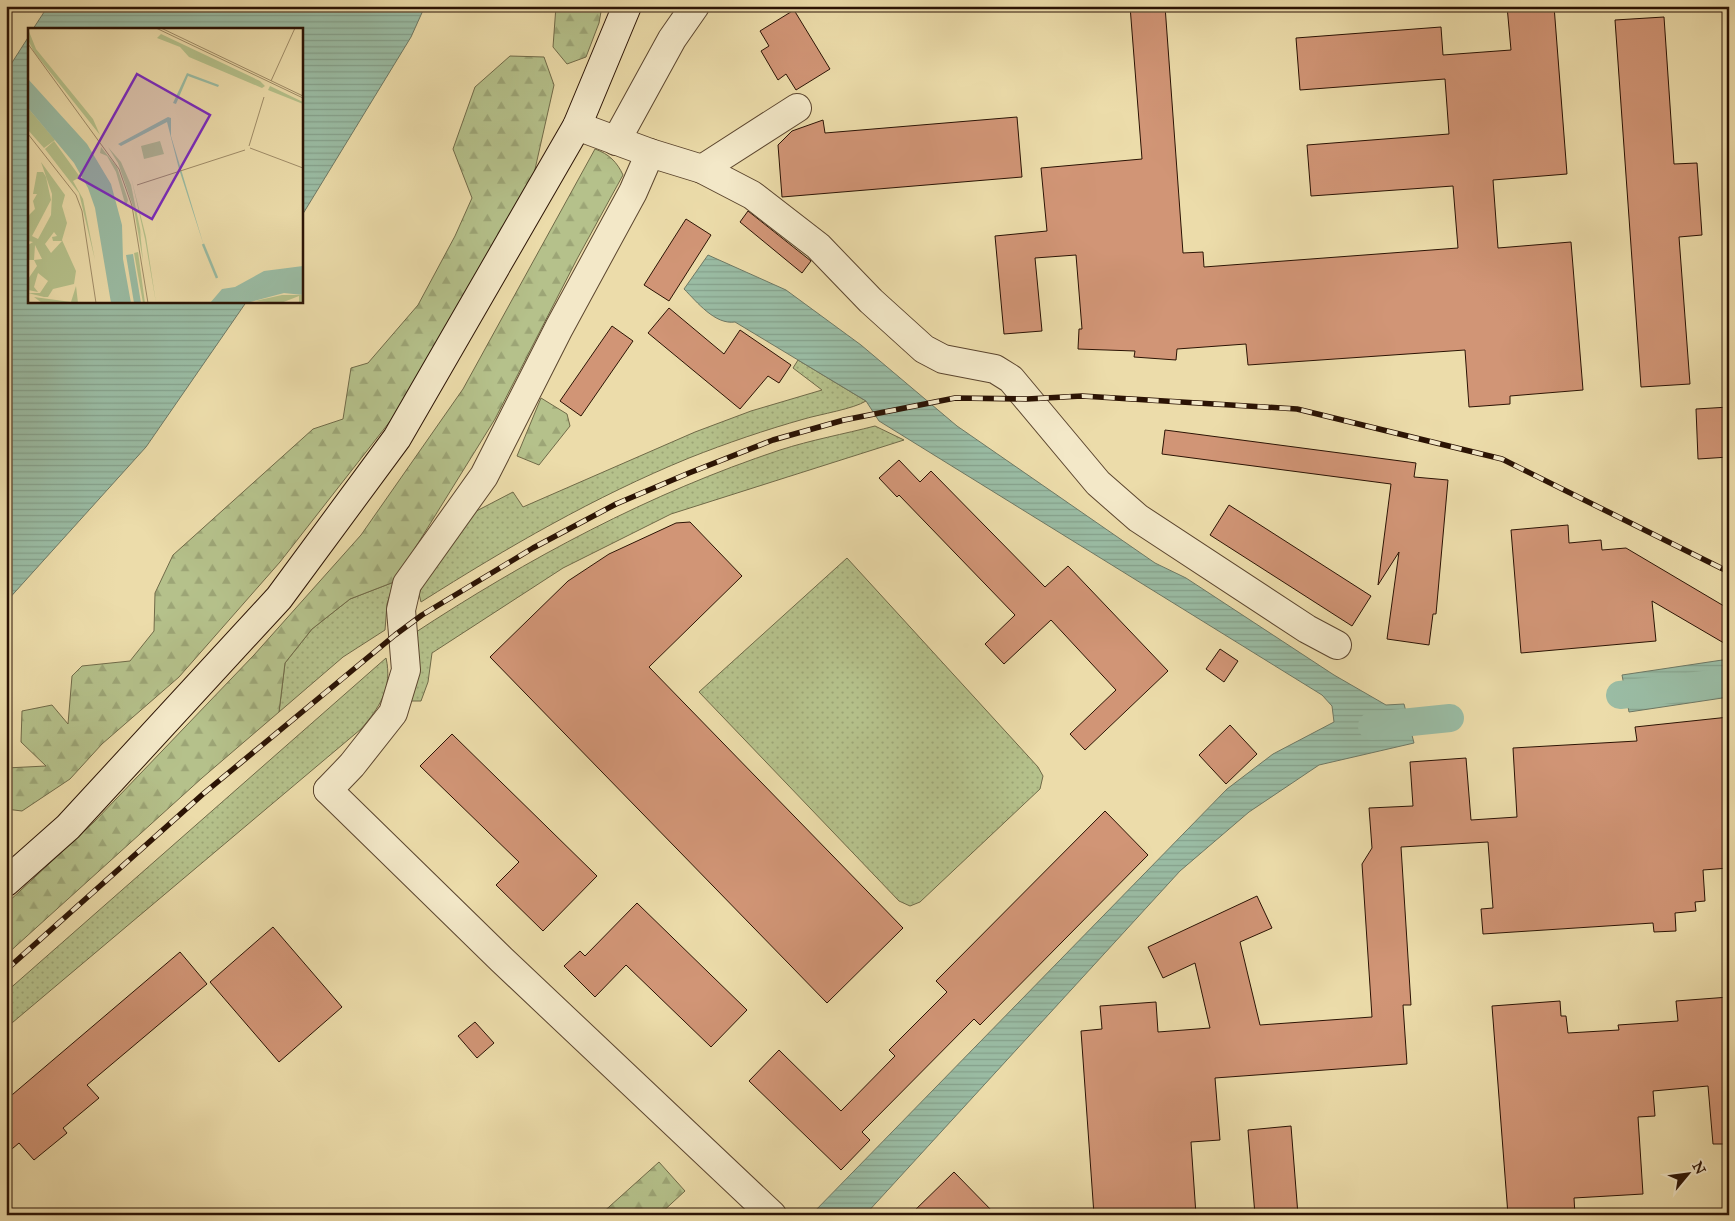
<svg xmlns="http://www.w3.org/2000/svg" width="1735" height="1221" font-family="'IM FELL Great Primer',serif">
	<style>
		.grass { fill: url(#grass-dots); stroke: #706a48 }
		.forest { fill: url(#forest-firs); stroke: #706a48 }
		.water { fill: url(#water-rules); stroke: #6e7864 }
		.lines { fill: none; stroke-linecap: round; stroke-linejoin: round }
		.canal { stroke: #9abca4; stroke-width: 28 }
		.building { fill: #d19576; stroke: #2b1304 }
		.minor-casing { stroke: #5b452e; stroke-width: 30 }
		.tertiary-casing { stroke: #5b452e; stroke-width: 30 }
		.secondary-casing { stroke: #2b1304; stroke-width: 30 }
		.minor { stroke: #f3e8c8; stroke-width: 28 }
		.tertiary { stroke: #f3e8c8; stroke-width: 28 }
		.secondary { stroke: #f3e8c8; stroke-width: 28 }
		.rail-casing { stroke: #2b1304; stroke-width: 5.5 }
		.rail { stroke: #f3e8c8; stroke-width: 4; stroke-dasharray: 11; stroke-linecap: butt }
		.inset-river { fill: none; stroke: #9abca4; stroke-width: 2.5 }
		.inset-road { fill: none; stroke: #9f8c68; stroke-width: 1 }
		.view { fill: #7b2cbf; fill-opacity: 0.15; stroke: #7b2cbf; stroke-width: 2.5 }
		.inset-edge { fill: none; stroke: #2b1304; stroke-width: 2.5 }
	</style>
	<defs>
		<pattern id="grass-dots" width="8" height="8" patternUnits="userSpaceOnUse" patternTransform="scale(1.25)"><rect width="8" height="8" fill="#b5c18b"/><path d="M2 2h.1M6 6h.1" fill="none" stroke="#9ca576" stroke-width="1.8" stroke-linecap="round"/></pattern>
		<pattern id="forest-firs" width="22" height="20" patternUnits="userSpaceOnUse" patternTransform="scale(1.25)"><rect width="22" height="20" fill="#b5c18b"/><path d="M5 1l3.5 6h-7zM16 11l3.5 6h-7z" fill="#9ca576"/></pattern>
		<pattern id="water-rules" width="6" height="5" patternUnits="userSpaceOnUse" patternTransform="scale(1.25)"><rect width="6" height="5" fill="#9abca4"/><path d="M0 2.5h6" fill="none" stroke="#85a18c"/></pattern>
	</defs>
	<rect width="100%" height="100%" fill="#ecdcaa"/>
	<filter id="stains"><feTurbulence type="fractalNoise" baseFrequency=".004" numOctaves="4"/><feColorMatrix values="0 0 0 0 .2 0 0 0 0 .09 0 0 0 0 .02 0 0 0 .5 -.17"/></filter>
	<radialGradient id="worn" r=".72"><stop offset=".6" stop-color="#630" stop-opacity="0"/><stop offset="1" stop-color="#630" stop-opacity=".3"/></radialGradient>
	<g class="grass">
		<path d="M798,360L866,401C853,409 821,414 804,419C765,430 727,443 689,458C594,497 508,547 421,602L419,594L431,565L463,518L513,492L523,507L695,432L751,411L822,390L793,368Z"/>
		<path d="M875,426L904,440L671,514L563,568L432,653L428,682L421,701H411L413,634C527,559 650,493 780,450C811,440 844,434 875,426Z"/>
		<path d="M847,558L1038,767L1043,776L1040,789L920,902L910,906L899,901L699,692Z"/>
		<path d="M394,582L387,604L385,630L343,657L279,712L285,663L312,629L350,599Z"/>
		<path d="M386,658C393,688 379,708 361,729L6,1028V992Z"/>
	</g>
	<g class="forest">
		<path d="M556,6H602L599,23L586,57L567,64L553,47Z"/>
		<path d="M510,56L544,57L554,85L531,187L409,397L280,562L179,677L102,744L70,779L22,811L6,809V768L46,766L21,742L22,711L52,705L68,724L72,676L82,666L130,661L154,631L155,593L173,555L313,429L343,419L351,368L368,363L418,305L455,236L472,198L453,149L475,87Z"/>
		<path d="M595,149C609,154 617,162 623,175L577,259L495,419L394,582L350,599L312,629L285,663L279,712L202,778L6,955V904L94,822L254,655L361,535L463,389Z"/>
		<path d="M541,398L567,414L570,426L539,465L517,456Z"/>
		<path d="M659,1162L685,1191L659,1215H600Z"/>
	</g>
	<g class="water">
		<path d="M48,6H425L411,37L301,217V29H33Z"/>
		<path d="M29,36V301H247L146,447L6,602V72Z"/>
		<path d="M708,255L786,290L861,345L957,426L1155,563L1186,578L1334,675L1386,705L1404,704L1414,743L1319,765L1249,812L1180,871L865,1215H811L1227,789L1273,754L1334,722L1332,706L1322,695L879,421L866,401L735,322C715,325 697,302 684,289Z"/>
		<path d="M1729,659V697L1629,712L1622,675Z"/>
	</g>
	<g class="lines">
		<g class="canal">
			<path d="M1620,695L1729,682"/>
			<path d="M1372,726L1450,718"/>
		</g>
	</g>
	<g class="building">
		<path d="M1130,6H1165L1183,253L1203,252L1204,267L1458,248L1453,186L1311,196L1307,145L1449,134L1445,79L1300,90L1296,38L1441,27L1443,55L1511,50L1507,6H1554L1567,174L1493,180L1498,248L1571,242L1583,390L1510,396V404L1469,407L1465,350L1248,365L1246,344L1177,349L1176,360L1134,357L1135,351L1078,349L1079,329H1082L1076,255L1035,258L1042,331L1004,334L995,236L1047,231L1041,168L1142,159Z"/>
		<path d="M794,10L830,69L796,90L786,74L778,80L761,51L769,46L760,31Z"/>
		<path d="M1664,17L1674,164L1697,163L1702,235L1679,237L1690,384L1641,387L1615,20Z"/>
		<path d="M1017,117L1022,177L782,197L778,145L792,131L823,120L825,133Z"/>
		<path d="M748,211L811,261L802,273L740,222Z"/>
		<path d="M686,219L711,235L669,301L644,285Z"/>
		<path d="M669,308L724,354L740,330L791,365L779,383L768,376L740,409L648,333Z"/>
		<path d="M612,326L633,341L581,416L560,401Z"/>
		<path d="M1729,407V457L1698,459L1696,409Z"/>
		<path d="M1165,430L1416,463L1414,477L1448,480L1436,614H1433L1429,645L1387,639L1399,552L1378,585L1391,484L1162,454Z"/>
		<path d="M899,460L920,482L931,471L1045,587L1068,566L1168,671L1085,750L1070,734L1116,690L1051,620L1004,664L985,644L1015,615L899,495L897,497L879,478Z"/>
		<path d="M1229,505L1371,596L1352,626L1210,535Z"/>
		<path d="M690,522L742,576L649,667L903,928L827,1003L490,657L568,581L609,554L676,523Z"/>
		<path d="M1568,525L1569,543L1601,540L1602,550L1626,548L1729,609V646L1652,601L1656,641L1521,653L1511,530Z"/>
		<path d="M1220,649L1238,661L1224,682L1206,669Z"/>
		<path d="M1729,717V868L1703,870L1705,901L1695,902L1696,911L1675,913L1676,931L1654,932L1653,923L1483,934L1481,909L1493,908L1488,842L1401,847L1411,1005H1403L1407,1064L1215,1078L1220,1140L1191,1142L1196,1215H1094L1081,1031L1102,1029L1100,1006L1156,1002L1158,1032L1210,1028L1195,963L1163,978L1148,947L1257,896L1272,928L1240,942L1260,1025L1372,1017L1362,864L1372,848L1369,808L1413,806L1410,762L1466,758L1471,820L1517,817L1513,748L1637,741L1635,727Z"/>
		<path d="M1230,725L1257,754L1226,784L1199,755Z"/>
		<path d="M452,734L597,876L543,931L496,885L519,862L420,766Z"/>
		<path d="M1105,811L1148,855L980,1025L974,1019L862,1132L870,1140L841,1170L749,1081L779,1050L841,1111L895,1056L889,1050L947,992L936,981Z"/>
		<path d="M637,903L747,1010L711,1047L626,965L595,997L564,966L580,951L585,956Z"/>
		<path d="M273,927L342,1007L279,1062L210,982Z"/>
		<path d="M180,952L207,984L87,1085L99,1098L63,1128L67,1133L34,1160L19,1143L6,1154V1100Z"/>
		<path d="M1729,997V1144H1713L1708,1086L1653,1091L1655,1116L1638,1117L1643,1194L1574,1198L1575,1215H1508L1492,1006L1560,1001L1561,1016H1566L1568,1033L1619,1030L1618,1025L1678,1021L1676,1001Z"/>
		<path d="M475,1022L494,1043L477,1058L458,1036Z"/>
		<path d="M1291,1126L1298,1215H1255L1248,1130Z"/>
		<path d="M954,1172L996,1215H910Z"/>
	</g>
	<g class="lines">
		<g class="minor-casing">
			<g id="minor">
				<path d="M577,126L650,153L702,169L752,195L818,246L871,301L924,349L943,359L995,369L1011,379L1098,483L1138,518L1307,629L1337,645"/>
				<path d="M616,141L672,39L695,6"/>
				<path d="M702,169L797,108"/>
				<path d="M328,790L352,765L393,713L406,670L401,610L407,584L484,476L559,328L633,192L650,153"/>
			</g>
		</g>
		<g class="tertiary-casing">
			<path id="tertiary" d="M328,790L501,959L772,1215"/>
		</g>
		<g class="secondary-casing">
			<path id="secondary" d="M6,882L68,827L279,598L397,438L577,126L627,6"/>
		</g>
		<use href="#minor" class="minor"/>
		<use href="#tertiary" class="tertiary"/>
		<use href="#secondary" class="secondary"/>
		<g class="rail-casing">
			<path id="rail" d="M6,970L203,794L395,635L422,615L533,548L616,504L689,473L773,440L844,420L955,398L1027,399L1082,396L1297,409L1502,459L1729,572"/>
		</g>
		<use href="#rail" class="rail"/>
	</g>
	<g transform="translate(28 28)">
		<rect width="275" height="275" fill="#ecdcaa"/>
		<path d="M26,113L52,149L45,153L55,171L67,232L51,165L17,121ZM132,113L136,126L116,131L113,118ZM103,149L118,209L128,275L117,211ZM110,224L117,275H115L106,225ZM254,267H275V274L271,275V268L253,275L227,273Z" fill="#b5c18b"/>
		<path d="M0,1L8,21L65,91L72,107L6,24L0,12ZM133,6L232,53L237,58L234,60L161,29L152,19L129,10ZM242,58L275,74V76L240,62ZM73,119L89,139L100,172L98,179L88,144L79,128L72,125ZM80,119L93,134L103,157L114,210L112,202L115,233L106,181L90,135ZM13,134L37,167L34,178L39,195L34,212L48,243L46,256L25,261L20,269H16L0,265H12L20,253L10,245L6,259L10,264L0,262V251L9,238L6,232L14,231L7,217L6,232H1L0,241V217L5,214L0,213V188L7,181L5,173L9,166H5L9,144H15L18,149L23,172L4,208L10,211L23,187L24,166ZM26,204L29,208L24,209L25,213H34L23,225L17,216ZM48,258L50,275H14L6,269L43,274Z" fill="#b5c18b" fill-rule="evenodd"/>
		<path d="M0,80L27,112L16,120L0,102Z" fill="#b5c18b"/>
		<path d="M159,45L191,57L190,59L160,48L148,76L145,75ZM0,51L59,116L83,156L94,197L95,231L103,275H83L67,180L60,160L46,135L0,80ZM140,89L143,90V108L176,218L151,141L139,94L93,118L90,116ZM105,226L113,275H106L98,227ZM275,238V267L256,265L219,275H182L194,261L207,259L236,243Z" fill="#9abca4"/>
		<path class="inset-river" d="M175,216L189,250"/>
		<path class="inset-road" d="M128,0L275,70M133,0L275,68M0,16L91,141L104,178L120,275M243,53L267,0M0,106L48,167L54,183L68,275M221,118L236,69M222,120L275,140M109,157L217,122"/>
		<path class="view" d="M109,46L182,87L124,191L51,150Z"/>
		<rect width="275" height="275" class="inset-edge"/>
	</g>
	<rect width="1735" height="1221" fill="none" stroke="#ecdcaa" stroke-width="25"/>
	<rect x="8" y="8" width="1720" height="1206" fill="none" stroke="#2b1304" stroke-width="2.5"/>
	<rect x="12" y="12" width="1710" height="1196" fill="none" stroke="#2b1304"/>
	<g transform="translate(1688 1174) rotate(61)" stroke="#f3e8c8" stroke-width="4" paint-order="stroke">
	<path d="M0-4L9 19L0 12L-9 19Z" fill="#2b1304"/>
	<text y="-8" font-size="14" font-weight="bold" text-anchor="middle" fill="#2b1304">N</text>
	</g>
	<rect width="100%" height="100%" filter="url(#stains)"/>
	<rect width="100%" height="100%" fill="url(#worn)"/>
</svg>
